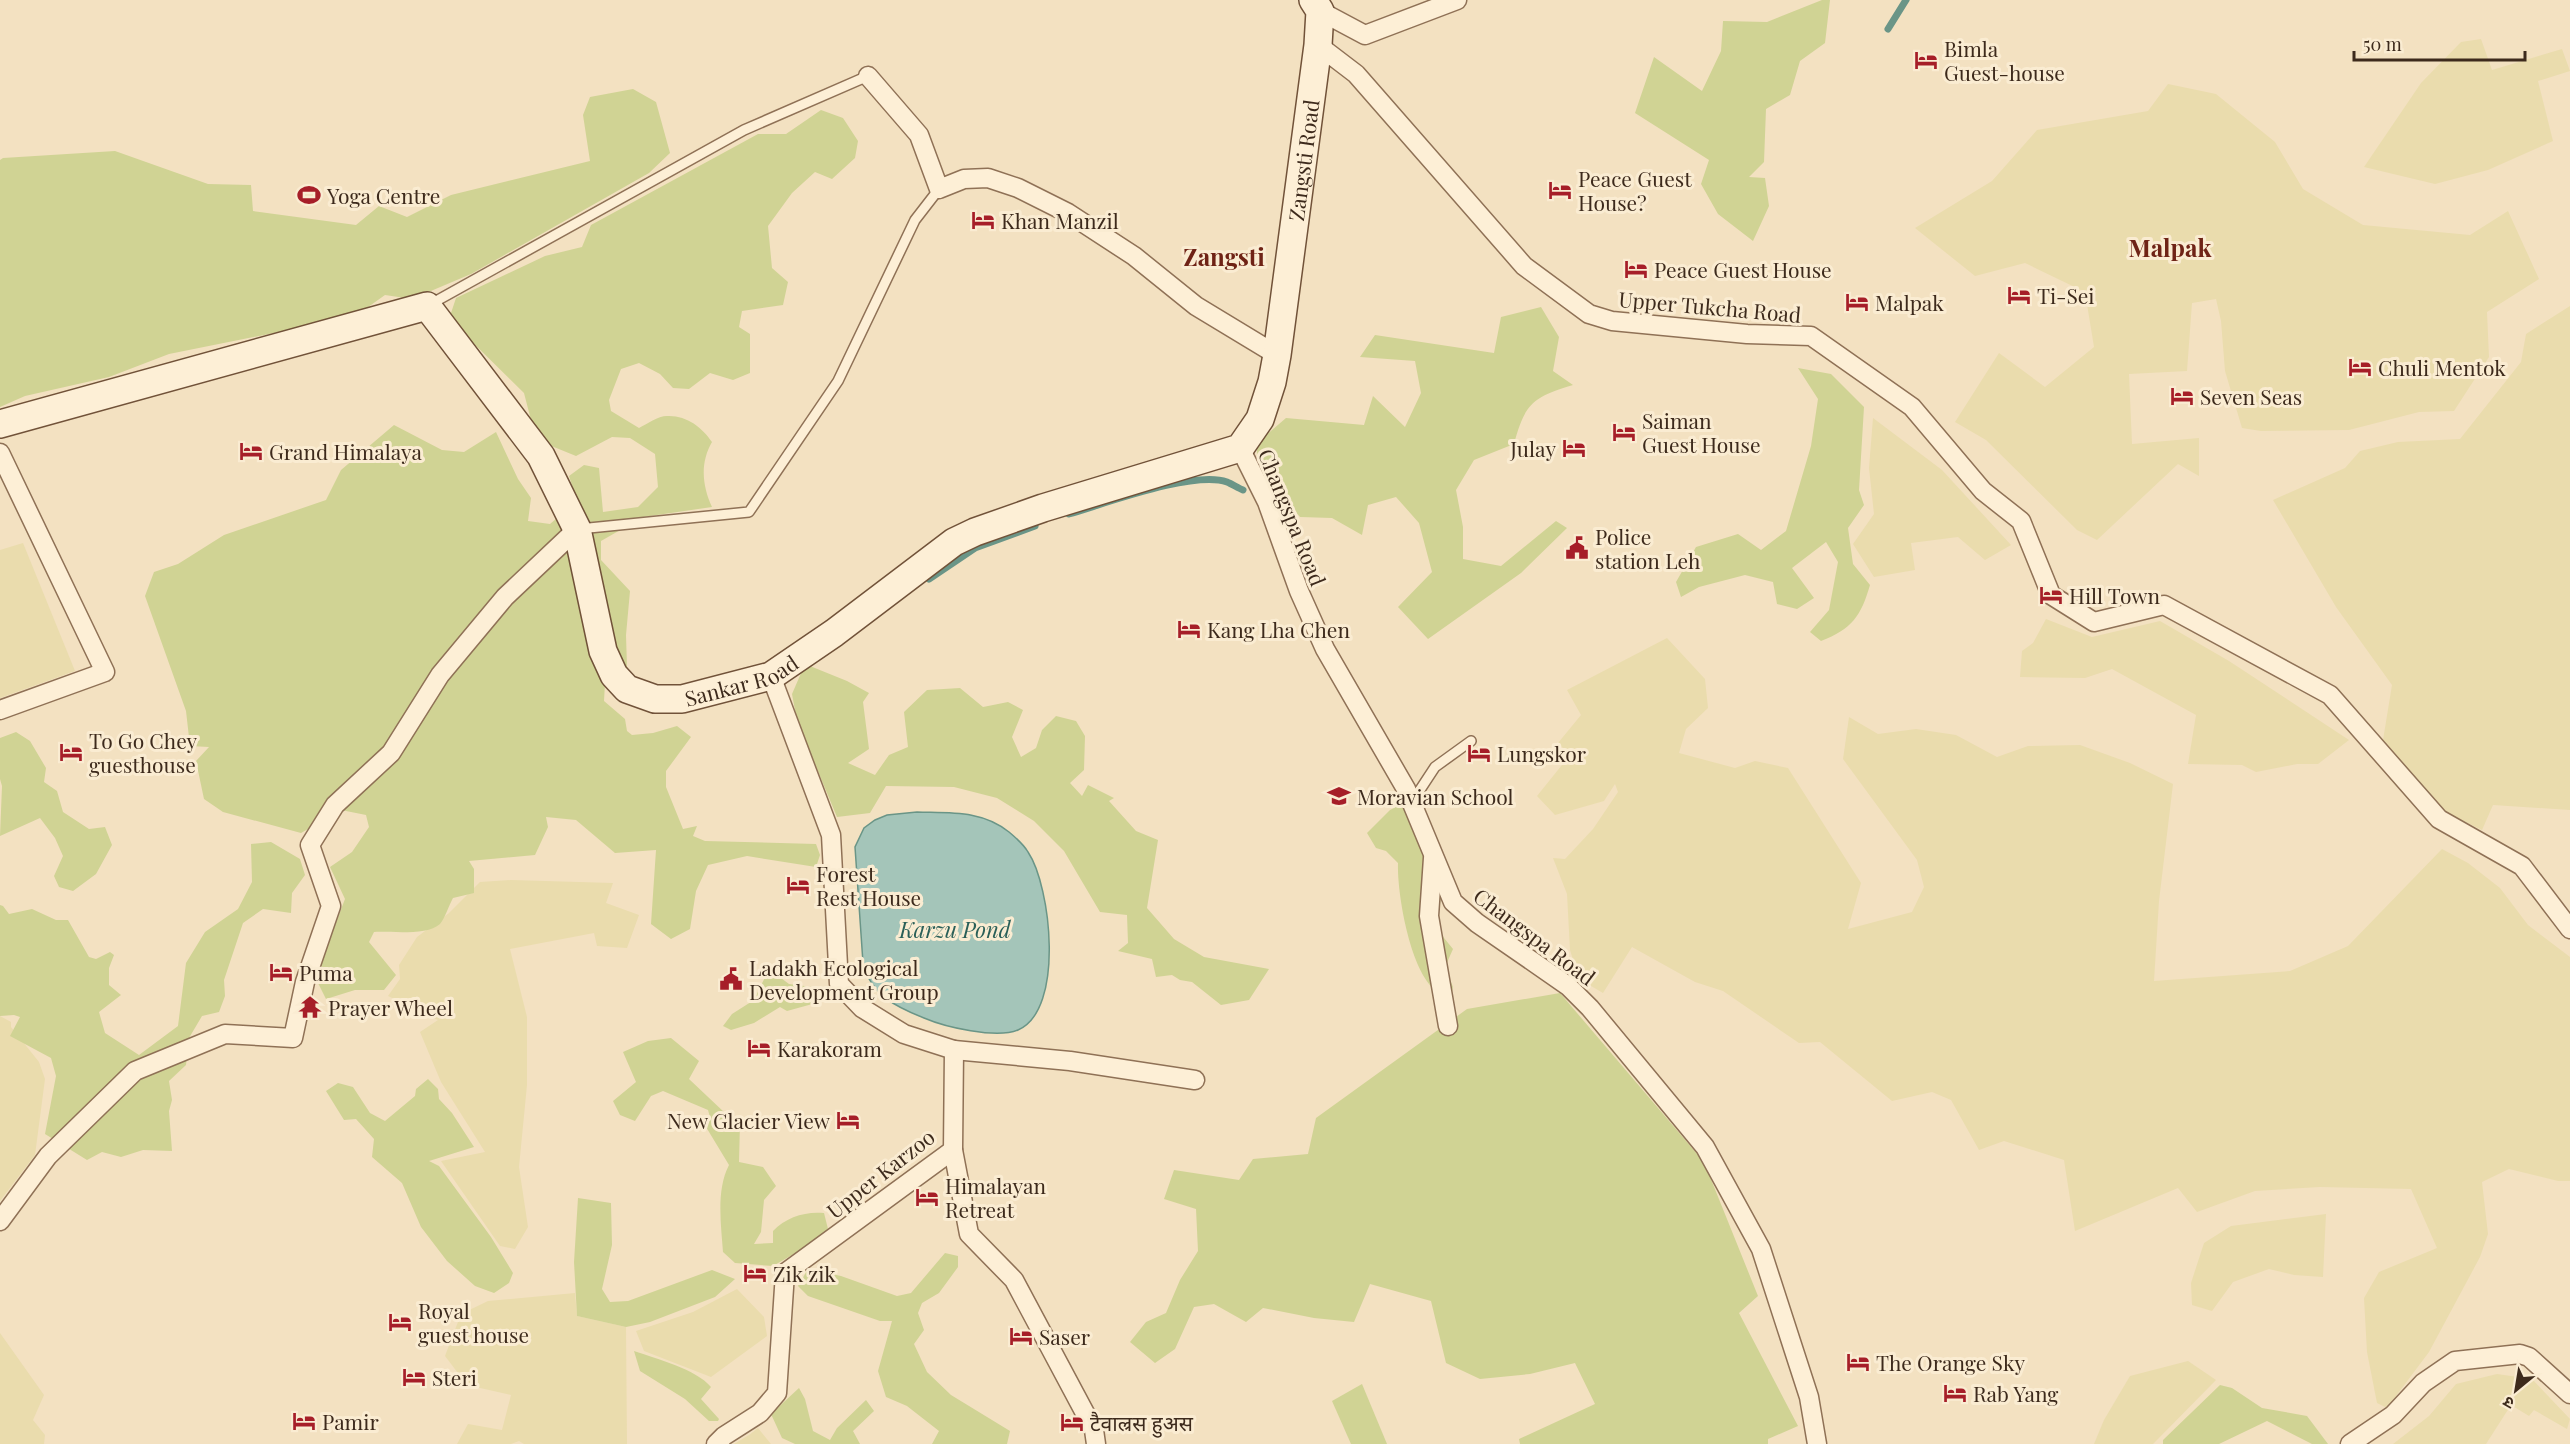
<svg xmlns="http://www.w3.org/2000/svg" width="2570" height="1444" font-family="'Playfair Display','Noto Sans Devanagari',serif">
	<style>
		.farmland { fill: #eadcad }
		.green { fill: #d0d394 }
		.water { fill: #a4c5b9; stroke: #6a9587; stroke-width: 1.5 }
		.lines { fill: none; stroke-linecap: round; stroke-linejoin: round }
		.stream { stroke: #6a9587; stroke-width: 7 }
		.lane-casing { stroke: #8f7156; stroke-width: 12 }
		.street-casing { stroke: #8f7156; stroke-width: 21 }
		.secondary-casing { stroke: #715239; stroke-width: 30 }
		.lane { stroke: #fdefd6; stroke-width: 9 }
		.street { stroke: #fdefd6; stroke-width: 18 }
		.secondary { stroke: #fdefd6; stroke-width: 27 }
		.labels { text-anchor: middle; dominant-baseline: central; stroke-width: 6; stroke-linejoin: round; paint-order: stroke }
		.poi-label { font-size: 21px; fill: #3d2a1c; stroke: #faecd2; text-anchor: start }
		.street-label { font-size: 21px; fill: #3d2a1c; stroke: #faecd2 }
		.water-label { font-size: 22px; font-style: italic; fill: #2a5f58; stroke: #faecd2 }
		.quarter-label { font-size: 24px; font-weight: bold; fill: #6f2316; stroke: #faecd2 }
	</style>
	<rect width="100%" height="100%" fill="#f3e1c1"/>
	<g class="farmland">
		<path d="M2481,39L2492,70L2562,49L2570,71L2538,81L2553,141L2488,170L2435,184L2364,167L2421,83L2461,42Z"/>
		<path d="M2168,84L2216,94L2275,142L2303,189L2363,225L2470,235L2508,211L2539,279L2487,312L2489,357L2454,411L2419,412L2349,430L2261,431L2242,428L2225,371L2221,321L2216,299L2192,303L2187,371L2129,374L2132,444L2199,438V476L2178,464L2097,540L2077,530L1986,440L1955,422L1999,353L2045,387L2094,347L2085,292L2025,263L1975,276L1915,228L1992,181L2037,130L2148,111Z"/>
		<path d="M2570,306V810L2493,805L2482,830L2445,812L2383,740L2392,685L2336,607L2273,500L2345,468L2360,451L2398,442L2460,439L2521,362L2526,334Z"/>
		<path d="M1873,418L1942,470L2011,545L1985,560L1958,537L1911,543L1915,570L1874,577L1853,544L1874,514L1869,468Z"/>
		<path d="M23,543L75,671L0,698V550Z"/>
		<path d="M2046,619L2092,637L2160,621L2229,661L2349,740L2318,764H2297L2256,772L2242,765L2188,764L2196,715L2112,669L2085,678L2020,677L2022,651L2033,643Z"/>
		<path d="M1667,638L1705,679L1708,708L1686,729L1679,753L1735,768L1755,761L1788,768L1861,883L1848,929L1912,912L1924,887L1917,860L1843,759L1849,717L1878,734L1916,729L1956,735L1997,757L2028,746L2080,745L2130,763L2173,784L2159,901L2154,981L2290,971L2348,946L2442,849L2468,863L2500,888L2528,925L2570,957V1181H2558L2509,1169L2482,1182L2488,1234L2480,1257L2429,1352L2387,1408L2377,1403L2367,1352L2364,1298L2379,1272L2437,1248L2411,1189L2320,1187L2255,1191L2197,1212L2178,1188L2075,1231L2064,1160L2004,1141L1979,1150L1951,1100L1932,1092L1892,1101L1820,1042L1799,1043L1723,991L1695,982L1632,947L1603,993L1579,979L1570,950L1567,894L1553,858L1565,859L1593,829L1618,792L1615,784L1604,801L1555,815L1537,796L1570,755L1558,743L1581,715L1567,690Z"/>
		<path d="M511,880L613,883L606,903L639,915L627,948L597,946L594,933L510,949L527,1017V1085L519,1167L528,1227L515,1249L500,1246L441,1161L485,1152L441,1082L420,1032L438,1020L388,996L400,979L399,965L417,937L449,913L480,882Z"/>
		<path d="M0,1016L11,1022V1027L39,1062L45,1079L35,1155L0,1201Z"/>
		<path d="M2326,1214L2323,1277L2294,1275L2269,1269L2233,1282L2212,1311L2192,1305L2191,1283L2204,1243L2231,1226Z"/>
		<path d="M737,1289L764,1317L767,1336L711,1377L644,1351L636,1331L693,1312Z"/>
		<path d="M575,1293L577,1316L626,1327L627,1444H524L519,1441L511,1444H457L468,1424L502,1430L511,1395L467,1385L445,1356L461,1314L488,1301Z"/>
		<path d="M0,1333L44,1395L33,1420L45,1435L44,1444H0Z"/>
		<path d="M2188,1361L2216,1380L2153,1444H2094L2104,1420L2130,1376Z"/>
		<path d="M2497,1374L2532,1379L2570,1419L2567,1429L2534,1410L2529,1416L2511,1405L2486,1444H2393L2429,1416L2456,1384Z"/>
		<path d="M758,1428L771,1444H734L749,1435Z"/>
	</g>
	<g class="green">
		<path d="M1822,0H1830L1825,43L1800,61L1790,95L1766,109L1764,162L1749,177L1765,178L1769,206L1753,241L1718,214L1701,184L1709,160L1635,113L1654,57L1702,91L1721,51L1723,21L1767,22Z"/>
		<path d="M633,89L656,102L670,153L649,173L471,274L412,299L385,295L354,317L169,354L109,377L25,396L0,407V160L3,158L115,151L208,184L251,185L253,211L356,225L379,206L407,217L451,195L590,161L583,115L590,97Z"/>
		<path d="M821,110L843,118L858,141L855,158L832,179L815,172L792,193L768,226L772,268L788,282L783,305L742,311L739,327L750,334V373L733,380L710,373L689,389L673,388L660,374L639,363L621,369L609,400L611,411L639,428C647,424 658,416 667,416C686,415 702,427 712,442C700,463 702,485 712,507L643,517L601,541V560L630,591L626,635L627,667L605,683L604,701L625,719L627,731L632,735L653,733L677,726L691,737L666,771V787L683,829L697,826L693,836L705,841L816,844L820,855L816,867L747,856L708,865L696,891L690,929L671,939L651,924L656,850L615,853L576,820L546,817L548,827L535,855L469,861L474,869V893L453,898C449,905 445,918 440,924C427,936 391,931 374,932L369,942L396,975L384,990H355L326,999L315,977L345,899L330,867L352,852L369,827L366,815L341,810L301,833L223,812L204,799L196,761L209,747L190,746L186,711L145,596L154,572L178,564L224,535L326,500L341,470L394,425L442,450L464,452L496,432L518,479L531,498L528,521L550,524L577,501L569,476L584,465L599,468L603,512L638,507L658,487L655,454L630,438L612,437L576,456L549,445L532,424L524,393L449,319L456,298L545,256L582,247L591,225L758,134H786Z"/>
		<path d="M1541,307L1559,337L1553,371L1573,385C1533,397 1525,403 1514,444L1474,460L1456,490L1463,527V559L1501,566L1556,521L1567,528L1521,573L1428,639L1398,607L1432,572L1419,523L1396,497L1368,505L1362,535L1332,518L1300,517L1257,466V443L1286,418L1364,425L1373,396L1405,427L1421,393L1415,361L1360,357L1375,335L1494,353L1501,317Z"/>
		<path d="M1798,368L1831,374L1864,407L1859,490L1864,505L1848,528L1853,564L1870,585C1861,616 1852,629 1821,641L1810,632L1829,610L1838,562L1826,542L1792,568L1814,598L1797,609L1777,604L1773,582L1745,575L1699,587L1681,597L1676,582L1696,547L1738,534L1761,550L1786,531L1811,446L1818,399Z"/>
		<path d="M805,664L847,681L869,693L863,702L869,749L848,763L875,775L889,755L908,747L904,712L927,690L960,688L983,707L1008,702L1023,710L1012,737L1021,757L1036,748L1042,730L1056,716L1076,721L1085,736L1084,770L1070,783L1082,796L1088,785L1114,798L1109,801L1136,831L1158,840L1147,908L1174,939L1204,957L1269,969L1249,1000L1221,1005L1192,982L1180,980L1172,975L1156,977L1152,959L1118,951L1128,943L1127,915L1100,912L1064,851L1034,821L997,798L954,787L886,786L870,813L837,817L797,721L792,694Z"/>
		<path d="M16,732L30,741L46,768L44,782L57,791L63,812L89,829L105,827L112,845L96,874L73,891L59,887L54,876L63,856L55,838L40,818L0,836L2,786L0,779V738Z"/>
		<path d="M1400,805C1427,835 1453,882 1435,922L1444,938L1453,949L1445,967L1453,987L1451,995C1445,993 1437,992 1433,988C1410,967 1397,894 1398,863L1386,851L1376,848L1367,833L1390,810Z"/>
		<path d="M271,842L300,859L305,875L292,893L291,913L263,909L243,923L224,980L225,996L219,1012L202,1016L189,1038L186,1065L169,1081L172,1100L169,1111L172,1151L143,1150L121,1157L102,1152L87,1160L45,1134L56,1076L51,1058L10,1036L20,1017L14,1015L0,1016V905L3,906L9,914L32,909L56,920H68L89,957L96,959L110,952L114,955L109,968V985L121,995L99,1012L105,1033L139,1055L178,1026L186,963L205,932L238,909L252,882L251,844Z"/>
		<path d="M769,969L789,984L820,988L824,994L816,1003L787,1011L780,1007L754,1023L731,1030L723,1026L732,1014L754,1000Z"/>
		<path d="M1560,993L1704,1162L1758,1296L1739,1313L1798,1426L1768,1439V1444H1520L1519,1439L1595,1404L1575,1363L1530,1374L1480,1379L1446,1363L1431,1301L1370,1284L1354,1322L1314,1318L1263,1308L1246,1322L1214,1304L1194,1307L1175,1349L1155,1363L1130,1342L1146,1322L1166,1313L1180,1280L1198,1251L1196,1209L1164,1199L1174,1170L1239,1180L1253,1159L1308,1154L1316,1118L1467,1009Z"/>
		<path d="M671,1038L699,1061L689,1079L725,1113L740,1123L739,1162L763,1167L776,1186L764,1200L761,1232L754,1244L773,1243V1231C786,1217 806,1211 824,1213L828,1229L818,1240L773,1266L735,1263L723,1252C721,1224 716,1190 729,1165L703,1122L710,1117L708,1110L663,1091L651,1096L635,1121L620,1115L613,1101L636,1082L623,1052L648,1041Z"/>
		<path d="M428,1079L438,1089L439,1099L452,1113L474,1147L429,1161L439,1166L491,1237L513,1273L509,1283L494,1293L475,1286L447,1261L421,1227L402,1183L372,1157L374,1139L356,1119L344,1120L326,1091L338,1083L353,1087L370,1113L385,1121L415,1096L416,1089Z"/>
		<path d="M578,1198L611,1203L612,1245L602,1289L610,1302L628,1301L712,1270L735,1279L715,1297L650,1322L626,1327L577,1316L574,1262Z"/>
		<path d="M945,1253L958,1256V1267L939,1293L922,1303L918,1313L924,1330L914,1344L927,1372L951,1395L1010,1431L1007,1444H932L939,1431L907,1406L886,1397L878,1371L892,1321H880L808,1296L798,1286L808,1269L841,1276L897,1296L911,1293Z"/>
		<path d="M634,1351C657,1359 696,1369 711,1387L701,1399L719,1419L718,1421H709L685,1399L640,1371Z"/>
		<path d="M1362,1384L1387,1444H1351L1332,1401Z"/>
		<path d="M2220,1385L2232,1388L2262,1408L2307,1416L2328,1444H2312L2267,1421L2219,1444H2163V1440Z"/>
		<path d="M799,1388L805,1399L813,1431L830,1440L837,1428L866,1400L874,1411L853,1431L860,1444H795L782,1438L771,1414Z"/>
	</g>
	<path class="water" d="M917,812C950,813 982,810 1009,832C1015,837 1024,845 1028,852C1051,886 1065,1010 1018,1030C996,1039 945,1027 924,1018C896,1007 871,995 863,963L855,847L864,828L875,820L887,815Z"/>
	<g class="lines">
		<g class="stream">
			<path d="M1888,29L1906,0"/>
			<path d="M1069,514C1104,504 1194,470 1227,482C1232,484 1238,488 1243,490"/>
			<path d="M929,579L975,548L1035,526"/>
		</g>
		<g class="lane-casing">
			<g id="lane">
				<path d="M429,305L744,130L868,76"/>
				<path d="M579,529L749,512L838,381L915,220L939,189"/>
				<path d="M1412,802L1435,767L1471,741"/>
			</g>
		</g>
		<g class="street-casing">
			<g id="street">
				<path d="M1320,11L1365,35L1457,0"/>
				<path d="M1318,45L1356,74L1524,266L1589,314L1612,321L1747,334L1811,336L1912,407L1983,491L2021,521L2051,595L2094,622L2164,605L2330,695L2439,819L2522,866L2570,929"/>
				<path d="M868,76L919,135L939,189L964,179L988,178L1018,188L1068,213L1134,256L1196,306L1277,355"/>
				<path d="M1240,448L1267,502L1299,591L1325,649L1406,789L1453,902L1477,923L1568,986L1590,1008L1705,1147L1761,1249L1809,1397L1817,1444"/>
				<path d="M0,453L105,672L0,710"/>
				<path d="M1433,858L1429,916L1448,1026"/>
				<path d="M954,1050L1070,1061L1195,1080"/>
				<path d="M953,1150L969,1234L1014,1280L1094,1430L1096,1444"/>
				<path d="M0,1221L48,1156L135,1071L225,1034L293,1038L305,982L331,906L310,845L335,805L391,753L440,675L505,597L577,529"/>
				<path d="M716,1444L724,1436L760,1413L777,1393L785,1273L953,1150L954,1050L904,1034L862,1008L839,984L831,835L771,676"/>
				<path d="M2350,1444L2393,1415L2423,1383L2455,1361L2520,1354L2529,1357L2570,1394"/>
			</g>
		</g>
		<g class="secondary-casing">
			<g id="secondary">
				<path id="s1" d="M0,424L427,306L541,456L577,529L603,651L614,675L627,689L655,699H682L771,676L834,633L954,542L975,532L1043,508L1240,448L1260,419L1272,382L1277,355L1318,45L1320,11L1313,0"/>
			</g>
		</g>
		<use href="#lane" class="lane"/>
		<use href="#street" class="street"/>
		<use href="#secondary" class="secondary"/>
	</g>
	<defs>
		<g id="hotel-bare" transform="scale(1.8)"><path d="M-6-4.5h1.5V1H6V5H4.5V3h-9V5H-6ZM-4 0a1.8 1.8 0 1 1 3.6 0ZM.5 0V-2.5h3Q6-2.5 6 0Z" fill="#a61e28" stroke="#faecd2" stroke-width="2.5" paint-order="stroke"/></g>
		<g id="stadium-bare" transform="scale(1.8)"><path d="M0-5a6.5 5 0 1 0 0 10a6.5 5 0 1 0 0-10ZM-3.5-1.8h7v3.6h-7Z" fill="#a61e28" stroke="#faecd2" stroke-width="2.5" paint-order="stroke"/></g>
		<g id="civic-bare" transform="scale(1.8)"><path d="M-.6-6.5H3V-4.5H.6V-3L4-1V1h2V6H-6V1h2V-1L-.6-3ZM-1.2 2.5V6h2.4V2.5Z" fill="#a61e28" stroke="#faecd2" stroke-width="2.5" paint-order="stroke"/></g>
		<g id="school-bare" transform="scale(1.8)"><path d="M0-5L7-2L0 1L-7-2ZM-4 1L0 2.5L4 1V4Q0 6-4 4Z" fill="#a61e28" stroke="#faecd2" stroke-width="2.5" paint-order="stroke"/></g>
		<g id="temple-bare" transform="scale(1.8)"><path d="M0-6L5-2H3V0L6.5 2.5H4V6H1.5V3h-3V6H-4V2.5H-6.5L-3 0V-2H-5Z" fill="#a61e28" stroke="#faecd2" stroke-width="2.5" paint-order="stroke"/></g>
	</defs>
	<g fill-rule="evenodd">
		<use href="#hotel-bare" x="1926" y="60"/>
		<use href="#hotel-bare" x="1560" y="190"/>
		<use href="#stadium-bare" x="309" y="195"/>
		<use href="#hotel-bare" x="983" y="220"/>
		<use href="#hotel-bare" x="1636" y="269"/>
		<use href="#hotel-bare" x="2019" y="295"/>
		<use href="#hotel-bare" x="1857" y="302"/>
		<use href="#hotel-bare" x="2360" y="367"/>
		<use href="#hotel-bare" x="2182" y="396"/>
		<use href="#hotel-bare" x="1624" y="432"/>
		<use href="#hotel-bare" x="1574" y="448"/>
		<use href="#hotel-bare" x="251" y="451"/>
		<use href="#civic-bare" x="1577" y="548"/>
		<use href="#hotel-bare" x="2051" y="595"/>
		<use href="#hotel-bare" x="1189" y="629"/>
		<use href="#hotel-bare" x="71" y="752"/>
		<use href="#hotel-bare" x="1479" y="753"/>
		<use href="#school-bare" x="1339" y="796"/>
		<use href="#hotel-bare" x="798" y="885"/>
		<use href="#hotel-bare" x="281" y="972"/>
		<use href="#civic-bare" x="731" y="979"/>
		<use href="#temple-bare" x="310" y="1007"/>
		<use href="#hotel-bare" x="759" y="1048"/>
		<use href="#hotel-bare" x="848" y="1120"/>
		<use href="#hotel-bare" x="927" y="1197"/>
		<use href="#hotel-bare" x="755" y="1273"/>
		<use href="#hotel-bare" x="400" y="1322"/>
		<use href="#hotel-bare" x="1021" y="1336"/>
		<use href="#hotel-bare" x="1858" y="1362"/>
		<use href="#hotel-bare" x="414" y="1377"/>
		<use href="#hotel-bare" x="1955" y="1393"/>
		<use href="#hotel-bare" x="304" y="1421"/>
		<use href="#hotel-bare" x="1072" y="1422"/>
	</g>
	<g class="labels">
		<g class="poi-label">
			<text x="1944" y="48">Bimla<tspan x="1944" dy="24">Guest-house</tspan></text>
			<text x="1578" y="178">Peace Guest<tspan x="1578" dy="24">House?</tspan></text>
			<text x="327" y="195">Yoga Centre</text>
			<text x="1001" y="220">Khan Manzil</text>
			<text x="1654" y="269">Peace Guest House</text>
			<text x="2037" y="295">Ti-Sei</text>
			<text x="1875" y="302">Malpak</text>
			<text x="2378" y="367">Chuli Mentok</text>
			<text x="2200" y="396">Seven Seas</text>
			<text x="1642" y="420">Saiman<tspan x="1642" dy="24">Guest House</tspan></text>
			<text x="1556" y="448" text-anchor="end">Julay</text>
			<text x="269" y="451">Grand Himalaya</text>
			<text x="1595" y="536">Police<tspan x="1595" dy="24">station Leh</tspan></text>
			<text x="2069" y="595">Hill Town</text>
			<text x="1207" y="629">Kang Lha Chen</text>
			<text x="89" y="740">To Go Chey<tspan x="89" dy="24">guesthouse</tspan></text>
			<text x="1497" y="753">Lungskor</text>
			<text x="1357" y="796">Moravian School</text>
			<text x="816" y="873">Forest<tspan x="816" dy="24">Rest House</tspan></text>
			<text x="749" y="967">Ladakh Ecological<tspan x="749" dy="24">Development Group</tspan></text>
			<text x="299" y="972">Puma</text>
			<text x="328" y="1007">Prayer Wheel</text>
			<text x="777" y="1048">Karakoram</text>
			<text x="830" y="1120" text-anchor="end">New Glacier View</text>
			<text x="945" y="1185">Himalayan<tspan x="945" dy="24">Retreat</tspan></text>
			<text x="773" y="1273">Zik zik</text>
			<text x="418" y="1310">Royal<tspan x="418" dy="24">guest house</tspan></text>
			<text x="1039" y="1336">Saser</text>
			<text x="1876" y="1362">The Orange Sky</text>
			<text x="432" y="1377">Steri</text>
			<text x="1973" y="1393">Rab Yang</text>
			<text x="322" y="1421">Pamir</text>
			<text x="1090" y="1422">टैवाल्रस हुअस</text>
		</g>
		<g class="street-label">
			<text stroke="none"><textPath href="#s1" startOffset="1858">Zangsti Road</textPath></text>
			<text transform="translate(1710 306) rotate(5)">Upper Tukcha Road</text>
			<text transform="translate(1293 517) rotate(68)">Changspa Road</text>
			<text stroke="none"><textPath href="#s1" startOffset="1002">Sankar Road</textPath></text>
			<text transform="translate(1535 936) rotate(37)">Changspa Road</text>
			<text transform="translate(880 1173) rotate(-38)">Upper Karzoo</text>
		</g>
		<g class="water-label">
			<text x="955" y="929">Karzu Pond</text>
		</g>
		<g class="quarter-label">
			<text x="2170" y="247">Malpak</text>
			<text x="1224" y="256">Zangsti</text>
		</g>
	</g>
	<g transform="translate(2516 1390) rotate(210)" stroke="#faecd2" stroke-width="4.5" paint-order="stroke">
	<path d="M0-4.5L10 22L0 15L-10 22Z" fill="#3d2a1c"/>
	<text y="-9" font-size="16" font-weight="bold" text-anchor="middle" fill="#3d2a1c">उ</text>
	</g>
	<path d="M2354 51v9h171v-9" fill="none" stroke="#3d2a1c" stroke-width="3"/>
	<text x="2363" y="51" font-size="18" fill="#3d2a1c" stroke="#faecd2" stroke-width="4.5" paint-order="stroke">50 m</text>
</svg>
